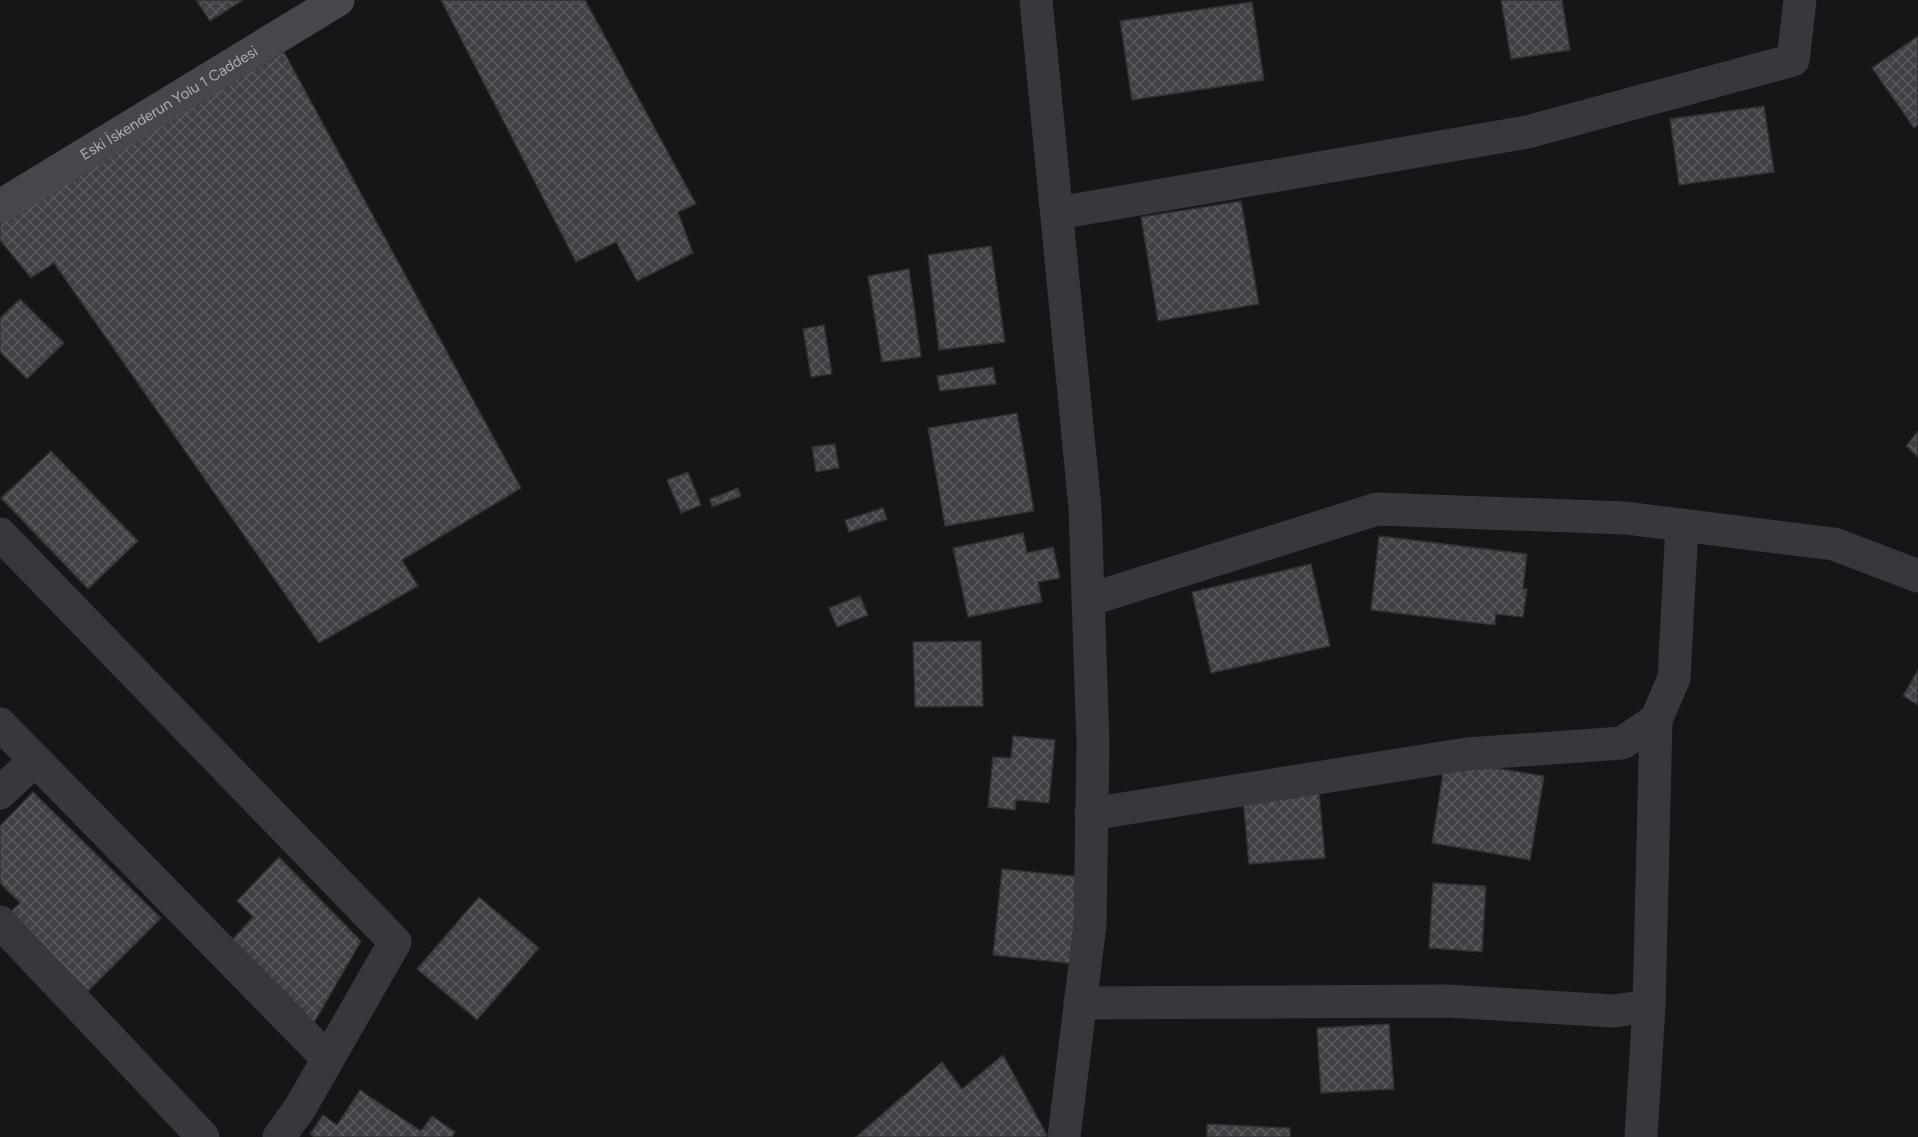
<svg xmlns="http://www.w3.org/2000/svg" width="1918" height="1137" font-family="Figtree,sans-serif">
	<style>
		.building { fill: url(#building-cross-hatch); stroke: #303034; stroke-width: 1.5 }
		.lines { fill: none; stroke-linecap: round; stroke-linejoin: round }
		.street { stroke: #37383d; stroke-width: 33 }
		.secondary { stroke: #45474d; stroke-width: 33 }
		.labels { text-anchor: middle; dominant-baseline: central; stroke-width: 4.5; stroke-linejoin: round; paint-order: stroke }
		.street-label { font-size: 15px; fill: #a8adb8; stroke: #111113 }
	</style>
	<defs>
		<pattern id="building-cross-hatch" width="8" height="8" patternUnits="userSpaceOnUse" patternTransform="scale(1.5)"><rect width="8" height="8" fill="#404145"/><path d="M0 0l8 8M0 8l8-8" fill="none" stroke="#595a5e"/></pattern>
	</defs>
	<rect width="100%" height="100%" fill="#161618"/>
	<g class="building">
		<path d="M196,0H243L210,21Z"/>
		<path d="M441,0H585L696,204L678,212L693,253L637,281L616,242L576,262Z"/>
		<path d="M1501,0H1562L1570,50L1511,59Z"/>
		<path d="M1252,2L1264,80L1132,100L1120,21Z"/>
		<path d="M1918,36V125L1914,128L1872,68Z"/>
		<path d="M284,52L521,488L402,560L418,586L319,643L54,263L31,278L0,240V218Z"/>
		<path d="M1764,106L1774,172L1679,185L1670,119Z"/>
		<path d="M1241,201L1259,304L1158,321L1141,217Z"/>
		<path d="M991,246L1005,342L939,350L928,255Z"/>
		<path d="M909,269L921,357L882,362L868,276Z"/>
		<path d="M20,299L64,343L27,379L0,352V318Z"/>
		<path d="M824,325L832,374L811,377L803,329Z"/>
		<path d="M993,367L996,384L940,391L937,376Z"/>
		<path d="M1017,413L1034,511L945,526L928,428Z"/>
		<path d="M1918,431V457L1906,446Z"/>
		<path d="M835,444L839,468L816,472L812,447Z"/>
		<path d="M51,451L138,541L88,589L1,498Z"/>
		<path d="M688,472L701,505L681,513L667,480Z"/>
		<path d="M738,488L741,496L712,507L710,499Z"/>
		<path d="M883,508L887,519L849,532L845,520Z"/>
		<path d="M1023,533L1027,553L1053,547L1060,578L1038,582L1042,602L968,617L953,548Z"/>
		<path d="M1379,536L1527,554L1523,589H1527L1523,617L1496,614L1495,625L1371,610Z"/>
		<path d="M1311,564L1330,646L1211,673L1192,592Z"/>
		<path d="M860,596L868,615L837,627L829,608Z"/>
		<path d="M981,641L983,706L915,707L913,642Z"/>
		<path d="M1918,670V705L1903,696Z"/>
		<path d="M1013,736L1055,740L1049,803L1016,800L1015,810L988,807L993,757L1011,758Z"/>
		<path d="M1445,760L1544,776L1530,860L1432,843Z"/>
		<path d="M33,792L161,918L88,991L9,913L20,903L0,883V826Z"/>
		<path d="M1319,792L1325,858L1249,864L1243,799Z"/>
		<path d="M279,857L361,941L311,1028L229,943L253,917L237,901Z"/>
		<path d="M1002,869L1083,877L1075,964L993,955Z"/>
		<path d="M1433,883L1486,886L1482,952L1429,948Z"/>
		<path d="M479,897L539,948L477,1020L417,969Z"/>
		<path d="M1389,1024L1394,1089L1321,1093L1317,1028Z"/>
		<path d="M1003,1055L1047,1135L1045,1137H856L942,1062L962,1089Z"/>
		<path d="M360,1090L421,1131L432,1116L455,1132L452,1137H314L310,1134L323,1115L337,1125Z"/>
		<path d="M1207,1124L1290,1128V1137H1207Z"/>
	</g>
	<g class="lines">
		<g class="street">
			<path d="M1036,0L1085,508L1093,743L1090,924L1064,1137"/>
			<path d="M1058,213L1527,132L1793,60L1800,0"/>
			<path d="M0,534L395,942L300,1108L279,1137"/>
			<path d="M1088,600L1377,509L1625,518L1834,544L1918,576"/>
			<path d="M0,724L328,1059"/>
			<path d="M0,793L34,761"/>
			<path d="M1091,814L1467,754L1622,743L1656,720L1674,678L1682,525"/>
			<path d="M0,922L203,1137"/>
			<path d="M1080,1003L1447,1001L1614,1011L1649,1006"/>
			<path d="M1641,1137L1649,1006L1656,720"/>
		</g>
		<path class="secondary" id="s1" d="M0,206L338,0"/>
	</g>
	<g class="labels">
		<g class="street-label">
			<text stroke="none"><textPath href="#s1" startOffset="198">Eski İskenderun Yolu 1 Caddesi</textPath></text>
		</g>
	</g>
</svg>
